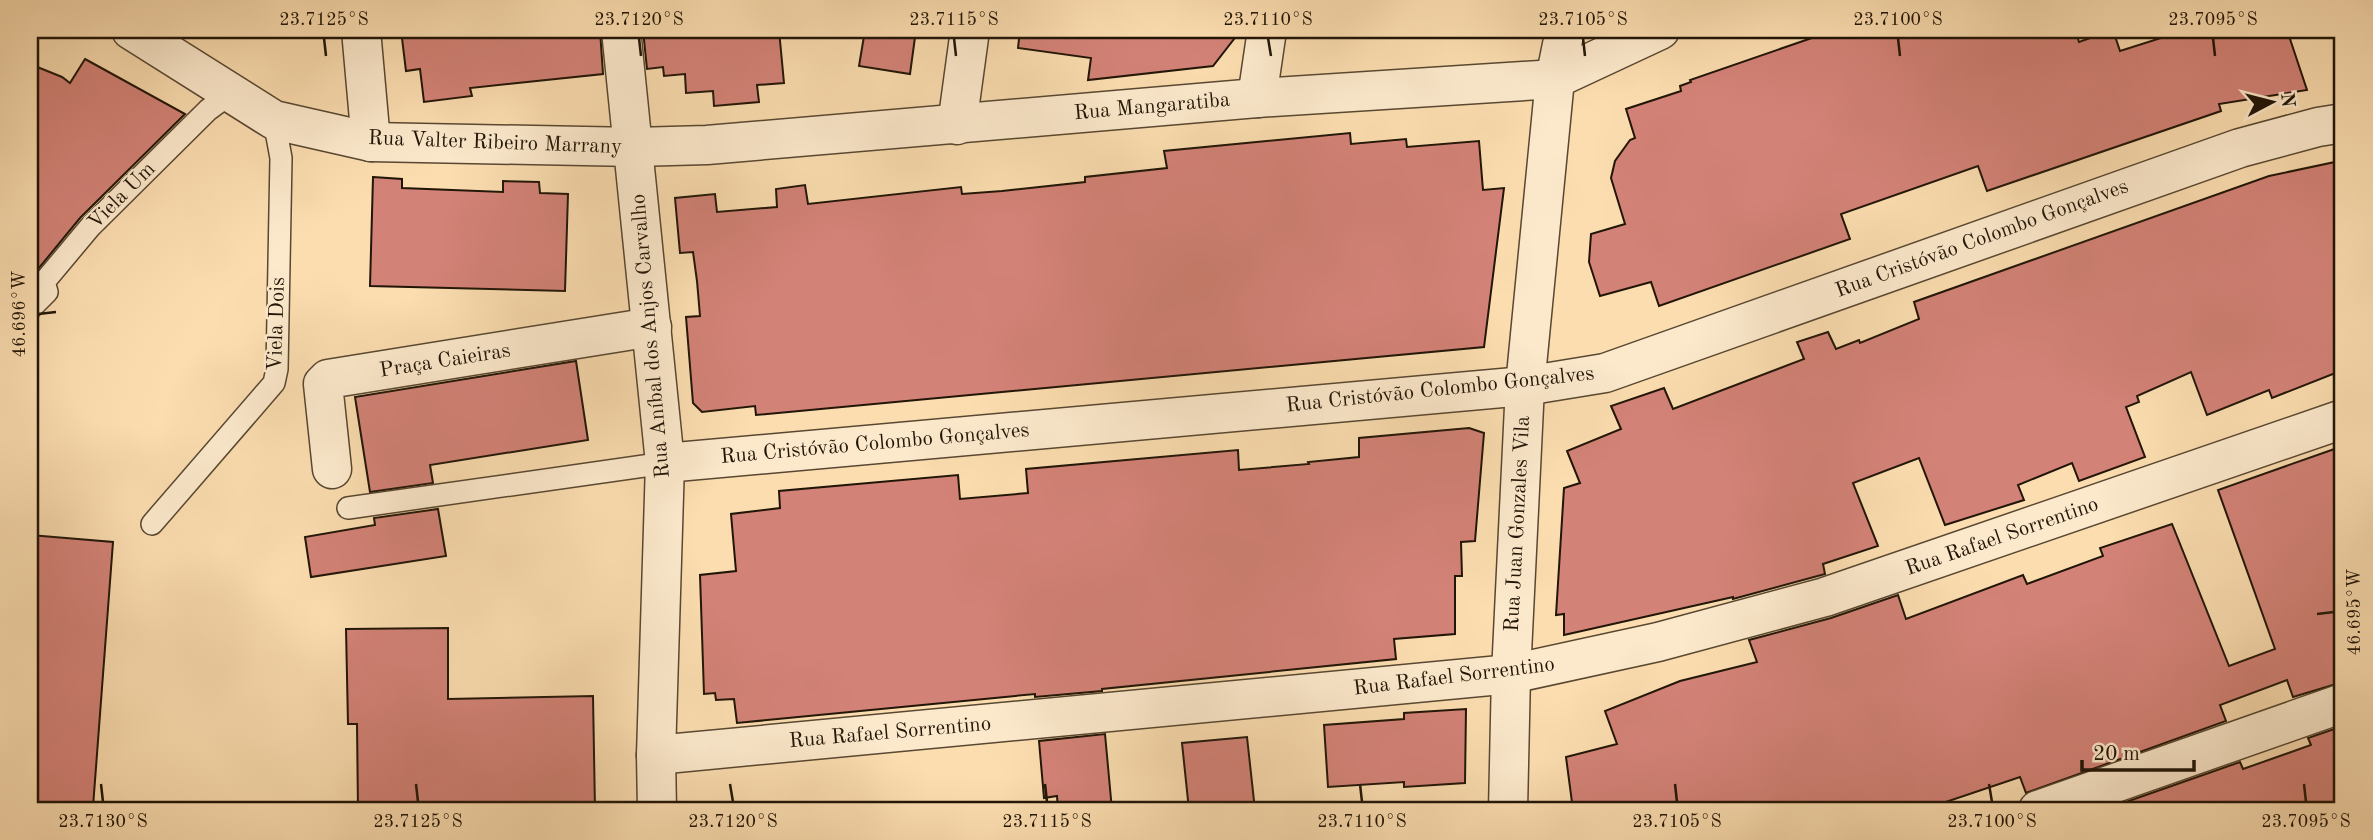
<svg xmlns="http://www.w3.org/2000/svg" width="2373" height="840" font-family="'Old Standard TT',serif">
	<style>
		.building { fill: #d38277; stroke: #211507; stroke-width: 2 }
		.lines { fill: none; stroke-linecap: round; stroke-linejoin: round }
		.lane-casing { stroke: #584731; stroke-width: 24 }
		.street-casing { stroke: #584731; stroke-width: 41 }
		.lane { stroke: #fce9cc; stroke-width: 21 }
		.street { stroke: #fce9cc; stroke-width: 38 }
		.ticks { fill: none; stroke: #211507; stroke-width: 2.5 }
		.labels { text-anchor: middle; dominant-baseline: central; stroke-width: 5; stroke-linejoin: round; paint-order: stroke }
		.street-label { font-size: 21px; fill: #211507; stroke: #fce9cc }
		.neatline { fill: none; stroke: #211507; stroke-width: 2.5 }
		.ticks-label { font-size: 18px; text-anchor: middle; fill: #211507 }
	</style>
	<rect width="100%" height="100%" fill="#fbddb0"/>
	<filter id="stains"><feTurbulence type="fractalNoise" baseFrequency=".00286" numOctaves="4"/><feColorMatrix values="0 0 0 0 .2 0 0 0 0 .09 0 0 0 0 .02 0 0 0 .5 -.17"/></filter>
	<radialGradient id="worn" r=".72"><stop offset=".6" stop-color="#630" stop-opacity="0"/><stop offset="1" stop-color="#630" stop-opacity=".3"/></radialGradient>
	<g class="building">
		<path d="M401,30H600L603,74L470,88L472,96L424,102L420,69L406,71Z"/>
		<path d="M643,30H779L784,83L757,85L759,102L714,106L713,91L686,93L685,74L664,76L663,67L647,69Z"/>
		<path d="M865,30H916L910,74L859,66Z"/>
		<path d="M1020,30H1241L1213,66L1088,80L1091,58L1018,48Z"/>
		<path d="M1835,30H2075L2079,42L2113,30L2120,51L2186,30H2287L2307,90L2219,104L2221,111L1987,191L1978,166L1841,214L1850,239L1659,306L1651,282L1600,296L1589,262L1591,234L1625,224L1611,178L1615,161L1630,140L1635,138L1626,109L1681,91L1680,86L1691,82L1690,80Z"/>
		<path d="M85,59L185,114L80,218L34,274L30,291V64L62,77L70,83Z"/>
		<path d="M1350,133L1351,144L1406,139L1407,147L1479,141L1483,190L1504,188L1484,347L756,415L755,406L702,412L693,403L686,317L700,316L697,281L693,252L680,253L675,198L715,194L717,212L777,207L776,189L805,185L808,204L961,187L962,194L1002,191L1085,182V177L1167,168L1164,151Z"/>
		<path d="M2335,162L2343,183V370L2272,398L2269,390L2207,415L2191,372L2137,396L2139,402L2126,407L2145,457L2079,481L2072,463L2018,485L2024,500L1945,525L1919,458L1853,483L1878,546L1823,564L1825,574L1733,599V597L1564,635V614L1556,615L1564,488L1580,483L1567,451L1621,429L1611,406L1664,388L1673,409L1804,359L1797,342L1828,332L1836,349L1859,340L1860,343L1919,319L1914,302L2269,176Z"/>
		<path d="M373,177L402,179V188L503,192V181L539,182L540,193L568,194L565,291L370,286Z"/>
		<path d="M576,361L588,440L430,465L433,483L370,492L355,397Z"/>
		<path d="M1469,428L1484,433L1475,541L1461,542L1462,576H1455V634L1394,639L1396,659L1102,689V691L1035,697V694L737,723L734,699L716,700L715,693L704,694L700,575L736,571L731,514L780,508L779,491L958,475L960,499L1028,493L1026,469L1238,450L1239,470L1309,464L1308,462L1359,457V438Z"/>
		<path d="M2343,446V682L2293,697L2287,680L2220,705L2226,721L2026,793L2020,777L1922,810H1573L1566,757L1617,744L1605,711L1680,681L1757,662L1749,640L1831,618L1898,595L1906,619L2023,575L2027,584L2103,556L2100,548L2172,524L2229,666L2275,649L2218,490Z"/>
		<path d="M438,509L446,556L311,577L305,537L375,525L374,518Z"/>
		<path d="M30,535L113,542L93,807L30,802Z"/>
		<path d="M448,628V699L593,696L595,810H358L357,724H348L346,629Z"/>
		<path d="M1466,709L1465,783L1404,787V782L1328,787L1324,725L1404,719V713Z"/>
		<path d="M2343,726V810H2103L2240,762L2243,769L2311,745L2308,738Z"/>
		<path d="M1105,734L1112,810H1058L1057,796L1044,798L1039,741Z"/>
		<path d="M1247,737L1255,810H1189L1182,743Z"/>
	</g>
	<g class="lines">
		<g class="lane-casing">
			<g id="lane">
				<path d="M30,309L47,292L44,282L90,227L208,110L231,93"/>
				<path d="M348,508L665,463"/>
				<path d="M152,524L274,383L277,369L281,158L274,120"/>
			</g>
		</g>
		<g class="street-casing">
			<g id="street">
				<path d="M131,30L274,120L371,142L635,147L707,145L1257,98L1555,79L1660,30"/>
				<path d="M361,30L371,142"/>
				<path d="M621,30L665,463L656,755L657,810"/>
				<path d="M1257,98L1267,30"/>
				<path d="M957,125L970,30"/>
				<path d="M665,463L1525,386L1605,373L2240,148L2318,127L2343,123"/>
				<path d="M332,469L323,384L328,379L652,327"/>
				<path d="M656,755L1511,674L1658,642L1825,597L2343,419"/>
				<path d="M1508,810L1511,674L1525,386L1555,79L1565,30"/>
				<path d="M2038,810L2343,703"/>
			</g>
		</g>
		<use href="#lane" class="lane"/>
		<use href="#street" class="street"/>
	</g>
	<path class="ticks" d="M324,38L326,56M639,38L641,56M954,38L956,56M1268,38L1271,56M1583,38L1585,56M1898,38L1900,56M2213,38L2215,56M38,314L56,312M2317,614L2334,612M101,784L103,802M416,784L418,802M730,784L733,802M1045,784L1047,802M1360,784L1362,802M1675,784L1677,802M1989,784L1992,802M2304,784L2306,802"/>
	<g class="labels">
		<g class="street-label">
			<text transform="translate(1152 107) rotate(-5)">Rua Mangaratiba</text>
			<text transform="translate(495 143) rotate(2)">Rua Valter Ribeiro Marrany</text>
			<text transform="translate(122 196) rotate(-45)">Viela Um</text>
			<text transform="translate(1982 239) rotate(-20)">Rua Cristóvão Colombo Gonçalves</text>
			<text transform="translate(277 324) rotate(-88)">Viela Dois</text>
			<text transform="translate(651 336) rotate(-95)">Rua Aníbal dos Anjos Carvalho</text>
			<text transform="translate(445 361) rotate(-9)">Praça Caieiras</text>
			<text transform="translate(1440 390) rotate(-6)">Rua Cristóvão Colombo Gonçalves</text>
			<text transform="translate(875 444) rotate(-5)">Rua Cristóvão Colombo Gonçalves</text>
			<text transform="translate(1518 524) rotate(-87)">Rua Juan Gonzales Vila</text>
			<text transform="translate(2002 537) rotate(-19)">Rua Rafael Sorrentino</text>
			<text transform="translate(1454 677) rotate(-7)">Rua Rafael Sorrentino</text>
			<text transform="translate(890 733) rotate(-5)">Rua Rafael Sorrentino</text>
		</g>
	</g>
	<rect width="2373" height="840" fill="none" stroke="#fbddb0" stroke-width="77"/>
	<g transform="translate(2272 102) rotate(83)" stroke="#fce9cc" stroke-width="5" paint-order="stroke">
	<path d="M0-5L12 26L0 18L-12 26Z" fill="#211507"/>
	<text y="-10" font-size="19" font-weight="bold" text-anchor="middle" fill="#211507">N</text>
	</g>
	<path d="M2082 760v10h112v-10" fill="none" stroke="#211507" stroke-width="3.5"/>
	<text x="2093" y="760" font-size="21" fill="#211507" stroke="#fce9cc" stroke-width="5" paint-order="stroke">20 m</text>
	<rect x="38" y="38" width="2296" height="764" class="neatline"/>
	<g class="ticks-label">
		<text x="324" y="25">23.7125°S</text>
		<text x="639" y="25">23.7120°S</text>
		<text x="954" y="25">23.7115°S</text>
		<text x="1268" y="25">23.7110°S</text>
		<text x="1583" y="25">23.7105°S</text>
		<text x="1898" y="25">23.7100°S</text>
		<text x="2213" y="25">23.7095°S</text>
		<text transform="translate(19 314) rotate(-90)" y="6">46.696°W</text>
		<text transform="translate(2354 612) rotate(-90)" y="6">46.695°W</text>
		<text x="103" y="827">23.7130°S</text>
		<text x="418" y="827">23.7125°S</text>
		<text x="733" y="827">23.7120°S</text>
		<text x="1047" y="827">23.7115°S</text>
		<text x="1362" y="827">23.7110°S</text>
		<text x="1677" y="827">23.7105°S</text>
		<text x="1992" y="827">23.7100°S</text>
		<text x="2306" y="827">23.7095°S</text>
	</g>
	<rect width="100%" height="100%" filter="url(#stains)"/>
	<rect width="100%" height="100%" fill="url(#worn)"/>
</svg>
